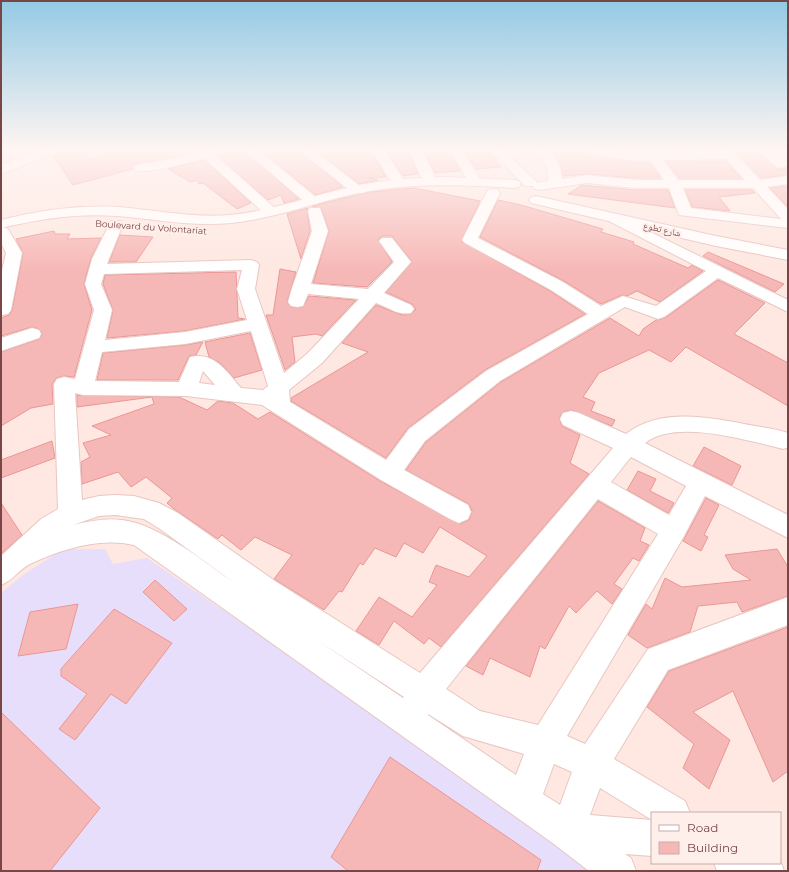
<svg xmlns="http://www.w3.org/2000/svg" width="789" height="872" font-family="Montserrat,'Noto Naskh Arabic',sans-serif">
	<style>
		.education { fill: #e6defb }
		.building { fill: #f6b8b6; stroke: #eb9695 }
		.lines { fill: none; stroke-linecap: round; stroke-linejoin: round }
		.minor-casing { stroke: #e8c6c1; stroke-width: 2 }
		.tertiary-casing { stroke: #e8c6c1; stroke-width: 2 }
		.secondary-casing { stroke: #ebc0bc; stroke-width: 2 }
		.minor { fill: #fff; fill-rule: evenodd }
		.tertiary { fill: #fff; fill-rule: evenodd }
		.secondary { fill: #fff; fill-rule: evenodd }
		.labels { text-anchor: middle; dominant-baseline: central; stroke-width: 4; stroke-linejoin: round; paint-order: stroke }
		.far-street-label { font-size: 9px; fill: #784647; stroke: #ffefea }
	</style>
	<rect width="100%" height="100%" fill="#fee8e1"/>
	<path class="education" d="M63,549H105L113,564L147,558L590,862L587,871H1V593L23,575Z"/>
	<g class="building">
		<path d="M59,150H86L87,160L117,150H198L172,158L135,164L133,169L73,185L53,156L57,154Z"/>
		<path d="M225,150H243L299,199L284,203L281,195L268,200L218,156L223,154Z"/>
		<path d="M260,150H298L343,187L315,195Z"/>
		<path d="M315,150H371L386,177L369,178L378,180L359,184Z"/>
		<path d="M386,150H408L418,174L403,176Z"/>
		<path d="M423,150H449L460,171L435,173Z"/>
		<path d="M464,150H488L501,167L476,169Z"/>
		<path d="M550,150H583L590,155L635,162H649L661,178H635L587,174L563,176L559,162Z"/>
		<path d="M734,150H755L776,168L782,169L788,167V175L761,178Z"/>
		<path d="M204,160L251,203L237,209L203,183L199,184L197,180L190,182L168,169Z"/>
		<path d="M666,161H725L742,178H679Z"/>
		<path d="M582,185L635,190H668L675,208L568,194Z"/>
		<path d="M788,186V207L770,188Z"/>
		<path d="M414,188L480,201L461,241L550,291L585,314L485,370L408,428L386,458L291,401V398L368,352L342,343L376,305L402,315L411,314L416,309L412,304L386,292L412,262L392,236H382L378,240L392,262L367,287L313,283L329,231L321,208L312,206L370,192Z"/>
		<path d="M685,190H752L755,193L719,197L730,211L692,207Z"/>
		<path d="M498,200L521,205L603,229L601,232L634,242L633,244L688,268L692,265L703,271L660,302L637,291L627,296L622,295L601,304L564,281L480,237Z"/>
		<path d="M308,208L307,211L310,231L301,259L287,214Z"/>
		<path d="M54,231L55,234H70L67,239L101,238L91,258L84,284L92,310L74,377L64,376L56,378L52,384L53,404L31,408L1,426V352L39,339L42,335L39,329L32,327L1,336V318L9,315L12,310L23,253L16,239Z"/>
		<path d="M120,235L153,237L136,262H109Z"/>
		<path d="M708,252L784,284L775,292L703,256Z"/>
		<path d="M280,269L296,272L287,302L291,307H303L309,296L356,300L322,336L316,334L292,337L295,362L285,370L266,315H273Z"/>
		<path d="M236,272L238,318L245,319L185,331L107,338L113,310L103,284L105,275Z"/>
		<path d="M718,280L765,303L734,334L788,363V406L686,347L671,362L649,350L599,373L583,397L595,402L591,411L615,420L612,426L571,410L563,412L559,418L562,426L580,435L570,463L589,474L441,647L429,638L424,644L394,621L379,645L356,631L379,597L412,617L437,585L429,582L436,565L469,577L487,556L440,527L423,553L404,543L396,557L375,548L363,565L360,563L342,592L339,591L324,610L274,579L292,555L255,537L241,550L222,535L218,539L174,509L167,503L172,498L146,477L131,487L118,472L82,484L81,462L90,457L83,443L111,435L92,426L154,404L152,397L77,407V395L179,397L207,410L218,401L233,403L258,419L270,412L380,481L460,524L469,520L472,511L469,504L406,470L426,442L501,382L610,318L639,336L643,329L656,320L665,318Z"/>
		<path d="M250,333L262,370L234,378L220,363L209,357L205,342Z"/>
		<path d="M203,342L196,355L189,356L178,380H97L103,353L185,345Z"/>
		<path d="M52,441L55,458L1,478V460Z"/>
		<path d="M704,447L741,466L732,485L693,466Z"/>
		<path d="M638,471L656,479L650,491L674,503L668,513L627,490Z"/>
		<path d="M706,498L719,505L704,535L708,537L701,551L683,541Z"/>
		<path d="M598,501L645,528L640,541L649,545L639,561L633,558L614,584L622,589L612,604L597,591L576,613L569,606L545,649L540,646L530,677L490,658L483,675L466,666Z"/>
		<path d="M1,503L22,535L1,554Z"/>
		<path d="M777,549L788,567V596L742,612L737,602L698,606L690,632L647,648L628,635L646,604L652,609L665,578L682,587L751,580L733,569L725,555Z"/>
		<path d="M155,580L187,609L174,621L143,592Z"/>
		<path d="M78,604L66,649L18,656L30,612Z"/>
		<path d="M114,609L172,643L126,704L111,694L75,740L59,729L87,694L61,676V669Z"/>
		<path d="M788,627V771L773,782L733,691L693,712L730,740L709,789L683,768L694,744L647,707L669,671Z"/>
		<path d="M1,712L100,808L50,871H1Z"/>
		<path d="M390,757L541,860L537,871H348L331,857Z"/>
	</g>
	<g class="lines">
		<g class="minor-casing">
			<g id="minor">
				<path d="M41,150H58L56,153L1,174V165Z"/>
				<path d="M203,150H224L222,153L215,155L276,209L278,212L276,215H266L204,158C192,161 140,178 134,168L135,165L172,159Z"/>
				<path d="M244,150H258L317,198L319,201L317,204H307Z"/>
				<path d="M299,150H313L365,190L363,193H353Z"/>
				<path d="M372,150H384L405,182L403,185H393Z"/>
				<path d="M409,150H421L432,170L436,180L434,183H424Z"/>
				<path d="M450,150H462L482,182L480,185H470Z"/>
				<path d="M535,150H548C557,159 561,166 562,179L587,175L635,180H664L650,160L635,161L590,154L584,150H614L635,153L732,150L760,180L788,176V184L767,187L788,209V228L679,215L669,188H635L587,183L540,190L535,189L533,186L535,183L548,181C549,163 544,163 535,150ZM726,159L745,180H678L663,160ZM683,188H753L781,219L691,208Z"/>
				<path d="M756,150H770L787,161L788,165L782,168L777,167Z"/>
				<path d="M493,189L498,190L500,193L478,238L563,282L601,306L623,296L656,306L706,271L607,220L605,217L607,214L612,213L788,300V312L718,278L664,317L658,319L625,307L500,381L425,441L404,470L468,505L471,512L468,519L459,523L450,519L381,480L262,405L186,396L83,395L75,393L82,500L99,496L115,495L134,496L159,503L178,513L275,581L420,673L613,448L563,425L560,419L563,413L571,411L579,413L626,434C661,406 714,418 755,426C766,428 777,429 788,433V447L784,449C748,441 676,418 645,443L788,515V538L705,496L683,538L567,736L585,744L648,649L788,597V625L668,670L614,759L685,801L690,813H652V820L600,788L590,815L652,820V856L625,854L631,858L636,871H589L554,844L134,545C99,537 62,549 30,564C19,569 14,580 1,585V556L41,519L58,509L54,384L57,379L64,377L75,379L94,310L85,284L92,259L111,221H121L123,224L107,264L251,260L257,262L259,265L255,289L284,373L308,353L359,299L308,294L303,306L297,307L291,306L288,302L292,288L312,231L308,211L310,208H320L328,231L311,284L368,289L394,262L379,241L382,238H392L411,262L384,293L411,305L414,309L411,313C399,316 387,307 376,303L322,363L289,390L290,402L386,460L409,429L486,371L588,314L551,290L465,243L462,240L486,193L488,190ZM242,270L237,289L247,320L185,332L105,340L112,310L101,284L104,274ZM251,331L268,386L263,390L241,388C227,372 214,351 190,357L179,382L95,381L102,352L185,344ZM203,371L215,385L199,383ZM631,457L686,486L669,515L611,482ZM598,499L658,534L538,725L480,711L446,689ZM115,515L144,519L160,529L236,584C205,563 159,524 122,520C106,518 89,521 73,525L99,516ZM317,640L404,697L403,698ZM428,714L463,736L524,754L516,775L428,715ZM554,764L572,772L560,805L543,794Z"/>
				<path d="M3,227L8,229L22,253L11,310L8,314L2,315L1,275L6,253L1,243V228Z"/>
				<path d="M32,328L39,330L41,334L39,338L1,351V338Z"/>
				<path d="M780,860L784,871H717L714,863H780Z"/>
			</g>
		</g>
		<g class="tertiary-casing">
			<path id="tertiary" d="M490,150H503L535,180L537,183L535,186H525Z"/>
		</g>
		<g class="secondary-casing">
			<g id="secondary">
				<path d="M442,177L514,180L519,181L521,184L519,187L514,188C466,185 417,183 370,191C323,199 279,218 232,223C193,227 155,219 117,216C77,213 40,219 1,228V220C40,210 78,205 118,207C155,210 192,218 230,215C271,211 311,196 351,187C381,180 411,178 442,177Z"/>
				<path d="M536,196L716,236L788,250V260L716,246L531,203L529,200L531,197Z"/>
			</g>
		</g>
		<use href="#minor" class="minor"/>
		<use href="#tertiary" class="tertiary"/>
		<use href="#secondary" class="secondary"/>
	</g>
	<linearGradient id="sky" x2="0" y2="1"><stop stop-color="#93cae4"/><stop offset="0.55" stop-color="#fff5f2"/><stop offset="1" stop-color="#fff5f2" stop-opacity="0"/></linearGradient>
	<rect width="789" height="272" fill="url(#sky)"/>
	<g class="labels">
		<g class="far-street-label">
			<text transform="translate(151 227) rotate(4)">Boulevard du Volontariat</text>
			<text transform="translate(662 229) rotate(13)">شارع تطوع</text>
		</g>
	</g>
	<rect width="789" height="872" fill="none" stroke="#784647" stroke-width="4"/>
	<rect x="651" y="812" width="130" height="52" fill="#ffefea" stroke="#c9aba9"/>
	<rect x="659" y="825" width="20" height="6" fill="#ffffff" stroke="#c9aba9"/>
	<text x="687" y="832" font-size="12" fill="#784647">Road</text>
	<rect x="659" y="842" width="20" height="12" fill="#f6b8b6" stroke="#c9aba9"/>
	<text x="687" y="852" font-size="12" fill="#784647">Building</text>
</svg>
